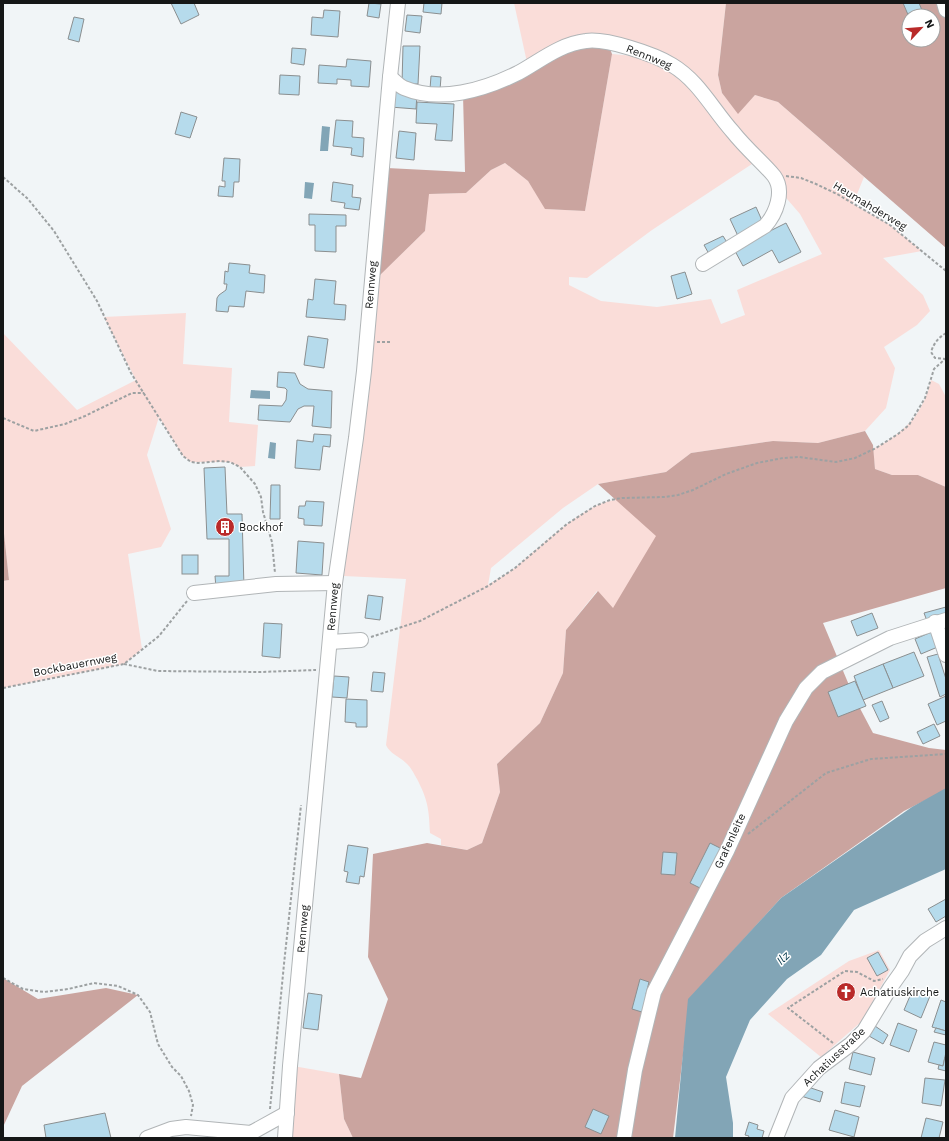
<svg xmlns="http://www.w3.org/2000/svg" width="949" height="1141" font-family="'Work Sans',sans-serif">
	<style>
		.green { fill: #faddd9; fill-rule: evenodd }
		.forest { fill: #caa49f; fill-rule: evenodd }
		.water { fill: #82a5b6 }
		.building { fill: #b6dbec; stroke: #8b8f90 }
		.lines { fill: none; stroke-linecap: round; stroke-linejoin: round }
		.minor-casing { stroke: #b1b5b7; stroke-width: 16 }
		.path { stroke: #9da1a2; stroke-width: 2; stroke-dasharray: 3 2; stroke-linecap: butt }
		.minor { stroke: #fff; stroke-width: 14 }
		.labels { text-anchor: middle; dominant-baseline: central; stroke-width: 3; stroke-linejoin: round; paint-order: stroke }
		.street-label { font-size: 11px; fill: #151717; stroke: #fff }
		.poi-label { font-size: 11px; fill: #151717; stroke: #fff; text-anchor: start }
		.water-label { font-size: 12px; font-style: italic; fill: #053a4d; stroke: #fff }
	</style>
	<rect width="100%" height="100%" fill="#f1f5f7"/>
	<g class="green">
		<path d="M514,3H726L718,75L722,93L738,113L755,95L778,102L864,177L853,204L890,225L922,251L883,258L923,295L930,311L917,325L884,347L895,368L886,408L865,431L818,443L773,441L691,453L666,472L598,484L563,508L491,568L488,585C497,579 508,574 516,567C539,548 588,500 617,500L657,536L613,609L597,591L566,630L563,673L540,723L497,764L500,792L482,843L467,850L441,845V839L430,833C429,810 428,800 417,779C414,774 411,767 406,763C400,757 389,753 386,745L406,579L344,576L375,280L425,231L428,194L466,193L491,170L505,163L528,181L546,209L585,211L612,54L656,58L619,45L528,67ZM755,162L800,214L822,254L737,290L745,315L721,324L711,299L657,307L601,301L569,285V277L587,278L652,230Z"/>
		<path d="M186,313L183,364L232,368L229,422L258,425L255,466L240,467L230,462H191L183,456L159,417L147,455L171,529L161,547L128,554L142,649L124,664L3,688V581L9,580L3,524V333L77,410L136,380L104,317Z"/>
		<path d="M931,380L939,384L946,397V487L918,475H892L875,469L873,449C904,433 923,415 931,380Z"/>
		<path d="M879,950L890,970L862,1021L821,1057L768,1014L849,961Z"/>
		<path d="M293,1066L339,1074L344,1119L353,1138H285Z"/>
	</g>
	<g class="forest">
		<path d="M726,3H946V248L778,102L755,95L738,114L722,93L718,75ZM909,16H933V40H909Z"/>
		<path d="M608,44L612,54L585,211L545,209L528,181L505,163L491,170L466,193L429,194L425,231L375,280L387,168L465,172L463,95L559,51Z"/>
		<path d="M865,431L873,445L875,469L892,475H918L946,487V588L823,623L854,697L873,733L929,748L946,750V790L904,811L781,898L690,998L673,1138H353L344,1119L339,1074L361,1078L388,999L368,957L373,854L427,843L467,850L482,843L500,792L497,764L540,723L563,673L566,630L598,591L613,608L656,536L598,484L666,472L691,453L773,441L818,443Z"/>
		<path d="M3,524L9,580L3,581Z"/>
		<path d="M3,978L38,999L106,988L138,995L22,1086L3,1127Z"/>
	</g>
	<g class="water">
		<path d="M322,126L330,127L328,151H320Z"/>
		<path d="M305,182L314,183L312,199L304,198Z"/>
		<path d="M251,390L270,391V399L250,398Z"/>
		<path d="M270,442L276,443L275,459L268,458Z"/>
		<path d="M946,788V869L854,910L821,955L787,979L750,1020L726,1077L733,1123V1138H675L688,999L781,898L912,807Z"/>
	</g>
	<g class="building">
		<path d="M171,3H194L199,15L181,24Z"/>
		<path d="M369,3L381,4L379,18L367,16Z"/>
		<path d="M424,3H442L441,14L423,12Z"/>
		<path d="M903,3H919L924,15L920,16H909V17Z"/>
		<path d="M324,10L340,11L338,37L311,35L312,17L323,18Z"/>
		<path d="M407,15L422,16L420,33L405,31Z"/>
		<path d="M74,17L84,19L79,42L68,39Z"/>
		<path d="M403,46H420L418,84H402Z"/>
		<path d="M292,48L306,49L304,65L291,63Z"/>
		<path d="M347,59L371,61L369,87L351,86V80L337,79V84L318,83L319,65L346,67Z"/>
		<path d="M280,75L300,76L299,95L279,94Z"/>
		<path d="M431,76L441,77L440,90L430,89Z"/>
		<path d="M391,92L417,94L416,109L390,107Z"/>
		<path d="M417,102L454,104L452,141L435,140L437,124L416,123Z"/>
		<path d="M181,112L197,117L190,138L175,134Z"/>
		<path d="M336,120L353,121L352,137L364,138L363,157L351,155L352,148L333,146Z"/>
		<path d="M399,131L416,133L414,160L396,158Z"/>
		<path d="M224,158L240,159L239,182H234L233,197L218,196L219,186L225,187V181H222Z"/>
		<path d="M333,182L353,185L352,197L361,198L359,210L344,208L345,203L331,201Z"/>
		<path d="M756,207L764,225L738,236L730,219Z"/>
		<path d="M309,214L346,215V226H336V252L315,251V225H309Z"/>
		<path d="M786,223L801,252L779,263L772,250L743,266L734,249Z"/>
		<path d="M723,236L728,244L709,254L704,245Z"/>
		<path d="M229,263L250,265L249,273L265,275L264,293L246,291L244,307L229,306L228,312L216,311L217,298L219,295L226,290L227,284H224L225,271L228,272Z"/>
		<path d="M685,272L692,294L677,299L671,276Z"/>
		<path d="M315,279L336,281L334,304L346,305L345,320L306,317L308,299L313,300Z"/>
		<path d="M308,336L328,339L324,368L304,365Z"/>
		<path d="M278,372L295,373L300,384L308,389L332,391L331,428L312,426L314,406H304L298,409L290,422L258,420L259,405L282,406L286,400L287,390L285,388L277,387Z"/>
		<path d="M314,434L331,435L330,447L323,446L320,470L295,468L297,440L313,442Z"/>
		<path d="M225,467L227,514H242L244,588H216L215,576H229V539H207L204,468Z"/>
		<path d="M271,485H280V519H270Z"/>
		<path d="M306,501L324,502L322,526L304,525V519L298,518L299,506H305Z"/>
		<path d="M298,541L324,543L322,575L296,573Z"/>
		<rect x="182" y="555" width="16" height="19"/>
		<path d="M368,595L383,597L380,620L365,618Z"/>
		<path d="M946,607V615L927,621L924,613Z"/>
		<path d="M872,613L878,628L857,636L851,621Z"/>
		<path d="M264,623L282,624L280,658L262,656Z"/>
		<path d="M934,631L940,646L921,654L915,639Z"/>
		<path d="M914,652L924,676L893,688L883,664Z"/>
		<path d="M938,654L946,679V694L940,697L927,657Z"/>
		<path d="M883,664L893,688L863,700L854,676Z"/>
		<path d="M373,672L385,673L383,692L371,691Z"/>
		<path d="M334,676L349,677L347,698L332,697Z"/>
		<path d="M855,681L866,706L838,717L828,692Z"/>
		<path d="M946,696V721L937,725L928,704Z"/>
		<path d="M346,699L367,700V727H356V723L345,722Z"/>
		<path d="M882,701L889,718L880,722L872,705Z"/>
		<path d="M934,724L940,736L923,744L917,732Z"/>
		<path d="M710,843L722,849L702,889L690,883Z"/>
		<path d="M348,845L368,848L364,877L360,876L359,884L346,882L348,872L344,871Z"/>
		<path d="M663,852L677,853L675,875L661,874Z"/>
		<path d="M946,899V916L936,922L928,909Z"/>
		<path d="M878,952L888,970L877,976L867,958Z"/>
		<path d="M640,979L649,982L646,994L650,995L645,1013L632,1009Z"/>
		<path d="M913,989L930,996L921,1018L904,1010Z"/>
		<path d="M308,993L322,995L318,1030L303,1028Z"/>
		<path d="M941,1000L946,1002V1031L932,1027Z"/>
		<path d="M898,1023L917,1030L909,1052L890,1045Z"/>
		<path d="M875,1026L888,1035L883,1044L869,1036Z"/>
		<path d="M936,1028L946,1031V1035L934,1032Z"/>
		<path d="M934,1042L946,1045V1052L943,1066L928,1062Z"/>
		<path d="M853,1052L875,1058L871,1075L849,1069Z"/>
		<path d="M945,1057L946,1058V1071L938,1069L939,1065L943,1066Z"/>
		<path d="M925,1078L945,1080L941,1106L922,1103Z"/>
		<path d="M845,1082L865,1086L860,1107L841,1103Z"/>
		<path d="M805,1086L823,1092L820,1102L801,1096Z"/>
		<path d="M593,1109L609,1116L601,1134L585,1127Z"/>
		<path d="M835,1110L859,1117L854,1137L829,1130Z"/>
		<path d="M105,1113L111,1138H46L44,1125Z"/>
		<path d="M926,1118L943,1122L939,1138H921Z"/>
		<path d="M749,1122L758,1125L757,1129L764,1131L762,1138H748L749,1136L745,1135Z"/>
	</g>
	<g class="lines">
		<g class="minor-casing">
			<g id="minor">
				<path d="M944,3L946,10"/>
				<path d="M390,77C394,80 399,86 404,88C440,103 484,90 518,73C540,61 560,44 586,41C606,38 654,54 672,65C699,81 713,110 733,132C740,141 749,150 758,159C763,164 769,170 774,176C785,191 776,214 765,226L703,264"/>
				<path d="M194,593L276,584L335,583"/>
				<path d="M935,622L946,655"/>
				<path d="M330,642L361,640"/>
				<path d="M147,1138L171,1129L186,1127L251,1133L287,1113"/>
				<path d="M285,1138L290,1066L327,670L335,583L356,438L364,371L390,77L398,3"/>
				<path d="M624,1138L635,1070L654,992L727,851L786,721L806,688L822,672L890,638L946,620"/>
				<path d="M776,1138L792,1098L819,1068L851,1044L864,1031L890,988L902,971L910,956L925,941L946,928"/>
			</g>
		</g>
		<g class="path">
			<path d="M786,176L801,178L816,184L837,194L890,225L946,271"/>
			<path d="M3,177L28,199L54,231L97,301L131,373L183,456L191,462L198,463L220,461L230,462L240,467L255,484L261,497L263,512L272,542L275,573"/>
			<path d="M946,333C938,338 934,343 931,352L935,358L946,359"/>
			<path d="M377,342H392"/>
			<path d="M3,418L34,431L65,424L85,416L132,393H144"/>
			<path d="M371,637L420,621L488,586L515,568L567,524L595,506L610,500L622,498L665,497L678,495L693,490L726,474L757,463L783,458L799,457L836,462L855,458L876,448L898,434L909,425L925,398L934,369L945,359"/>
			<path d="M124,664L158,671L260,672L316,670"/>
			<path d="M3,688L124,664L159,636L187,601"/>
			<path d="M748,834L826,773L871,759L946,754"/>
			<path d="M3,978L23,989L44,992L68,989L94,983L118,986L138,995L150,1012L158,1044L172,1067L181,1076L189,1091L193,1105L191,1116"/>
			<path d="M833,1043L788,1008L845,971L857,972L874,981L883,979"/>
			<path d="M270,1109L284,964L301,805"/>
		</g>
		<use href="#minor" class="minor"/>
	</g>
	<defs>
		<g id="building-disc" transform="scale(1)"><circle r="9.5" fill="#b92a29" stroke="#fff"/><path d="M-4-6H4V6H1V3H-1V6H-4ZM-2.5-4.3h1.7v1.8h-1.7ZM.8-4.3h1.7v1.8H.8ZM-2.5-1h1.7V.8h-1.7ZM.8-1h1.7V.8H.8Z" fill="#fff"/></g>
		<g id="church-disc" transform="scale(1)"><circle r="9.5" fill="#b92a29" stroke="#fff"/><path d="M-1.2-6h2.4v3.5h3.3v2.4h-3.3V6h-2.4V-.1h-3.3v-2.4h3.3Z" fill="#fff"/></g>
	</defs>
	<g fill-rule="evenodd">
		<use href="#building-disc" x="225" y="527"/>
		<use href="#church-disc" x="846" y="992"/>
	</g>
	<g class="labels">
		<g class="street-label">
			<text transform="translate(649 57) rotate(22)">Rennweg</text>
			<text transform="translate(870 206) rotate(31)">Heumahderweg</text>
			<text transform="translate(371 285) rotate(-85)">Rennweg</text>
			<text transform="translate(333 607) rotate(-85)">Rennweg</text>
			<text transform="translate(75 665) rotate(-11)">Bockbauernweg</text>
			<text transform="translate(730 841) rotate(-65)">Grafenleite</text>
			<text transform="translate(303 929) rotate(-85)">Rennweg</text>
			<text transform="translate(834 1057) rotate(-43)">Achatiusstraße</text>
		</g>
		<g class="poi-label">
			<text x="239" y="527">Bockhof</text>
			<text x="860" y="992">Achatiuskirche</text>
		</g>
		<g class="water-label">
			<text transform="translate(783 958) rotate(-45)">Ilz</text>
		</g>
	</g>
	<rect width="949" height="1141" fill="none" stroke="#151717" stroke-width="8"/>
	<g transform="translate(921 28) rotate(64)"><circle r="19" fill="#ffffff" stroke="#a1a2a2"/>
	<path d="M0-3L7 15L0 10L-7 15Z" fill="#b92a29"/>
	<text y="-6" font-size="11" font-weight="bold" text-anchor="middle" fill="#151717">N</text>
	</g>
</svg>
